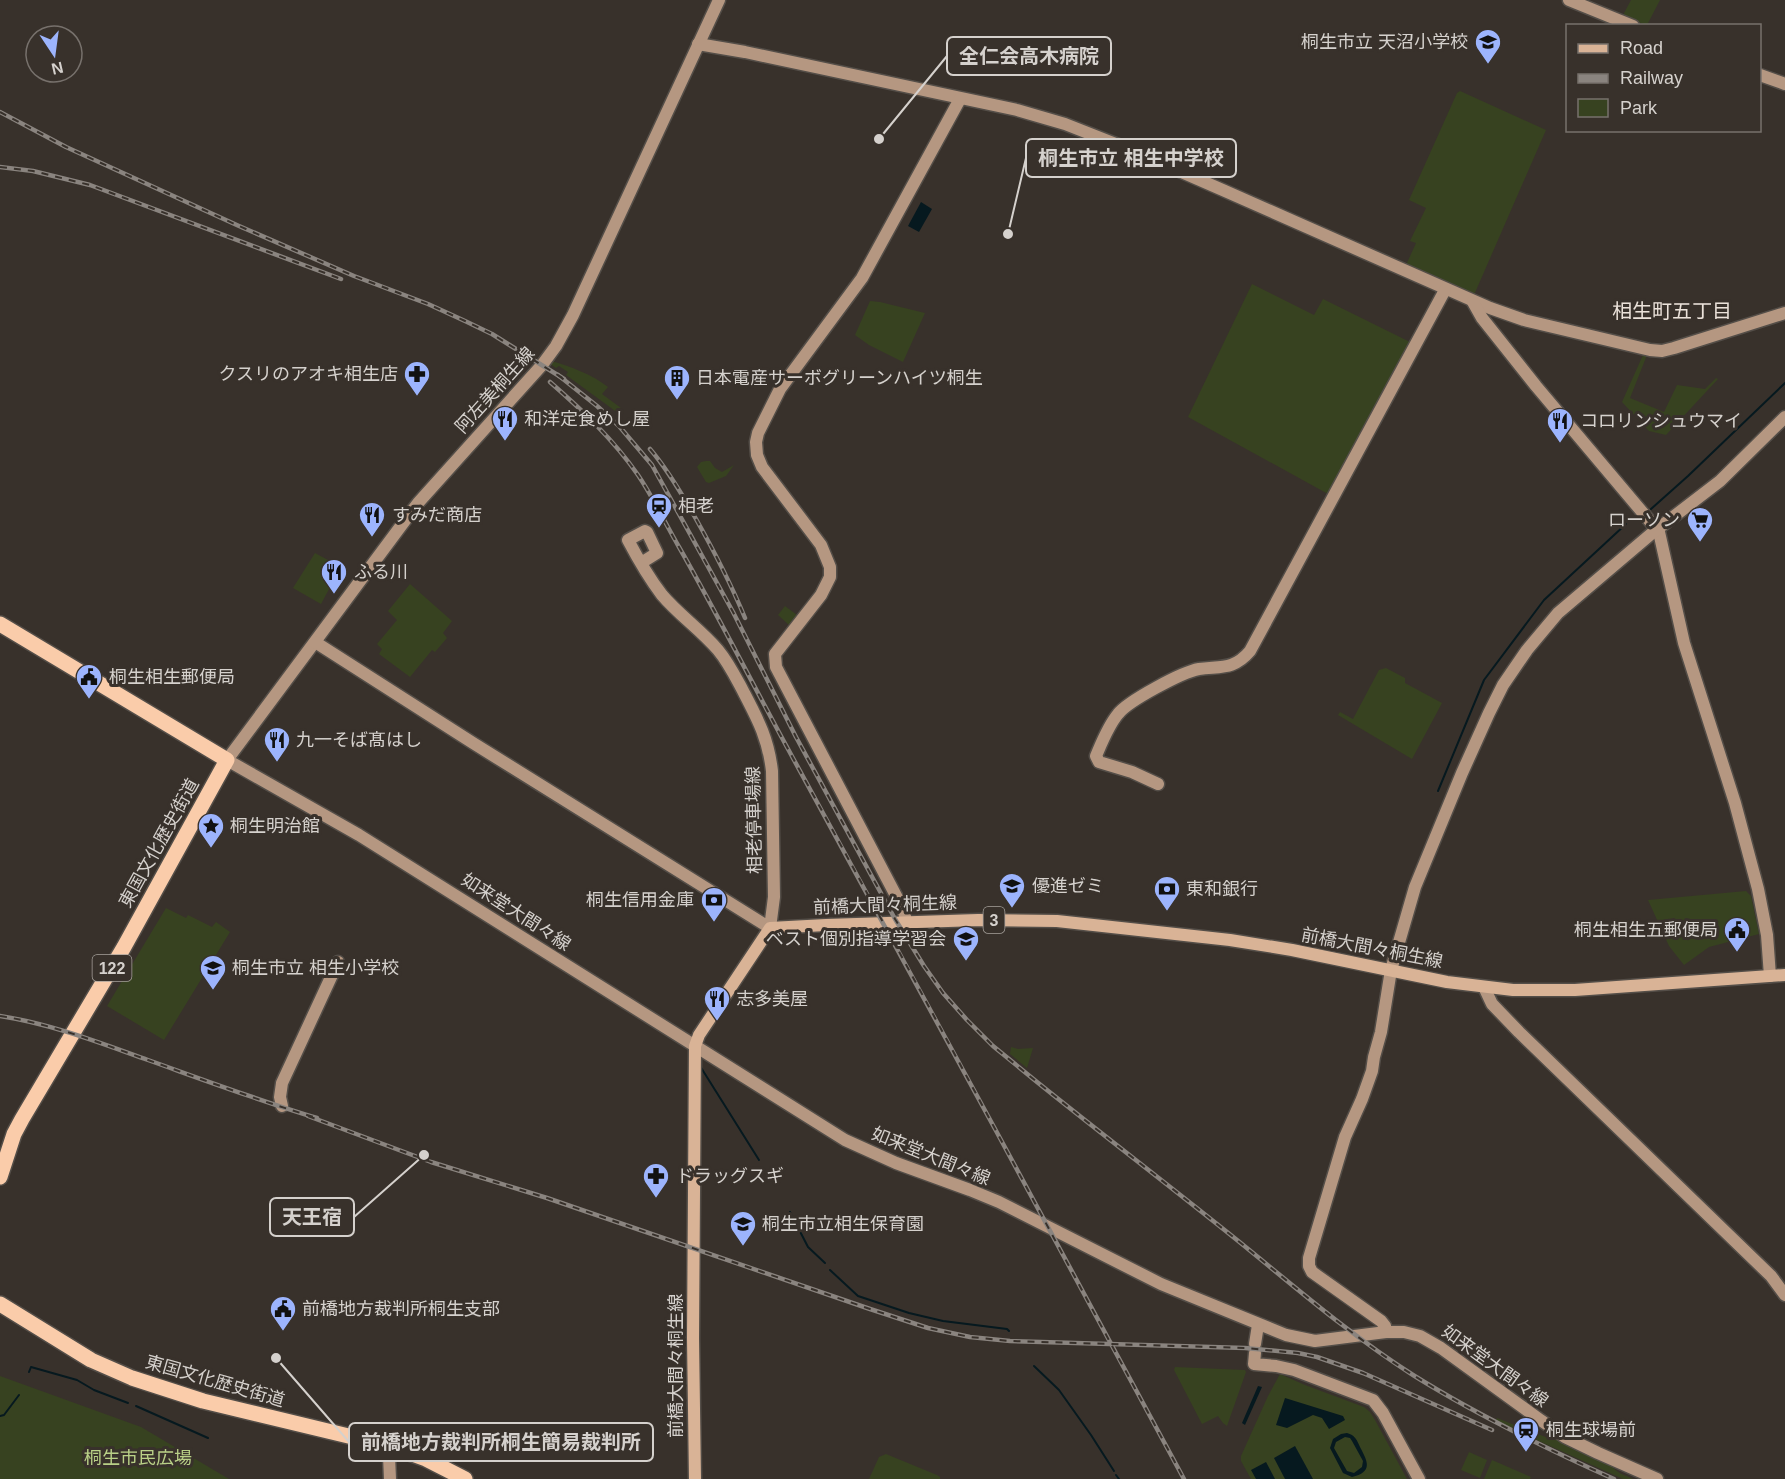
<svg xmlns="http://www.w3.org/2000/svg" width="1785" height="1479" font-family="Helvetica,'Noto Sans JP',sans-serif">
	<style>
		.green { fill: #374220 }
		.water { fill: #06191f; fill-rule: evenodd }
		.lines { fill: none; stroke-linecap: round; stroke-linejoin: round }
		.stream { stroke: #06191f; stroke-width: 2 }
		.secondary-casing { stroke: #544e48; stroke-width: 15 }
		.primary-casing { stroke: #544e48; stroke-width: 15 }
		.highway-casing { stroke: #544e48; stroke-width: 18 }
		.secondary { stroke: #b59781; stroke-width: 12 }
		.primary { stroke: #d9b396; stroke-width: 12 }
		.highway { stroke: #faccaa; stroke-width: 15 }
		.rail-casing { stroke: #8a847f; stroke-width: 4.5 }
		.rail { stroke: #38312b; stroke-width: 2; stroke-dasharray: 7; stroke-linecap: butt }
		.labels { text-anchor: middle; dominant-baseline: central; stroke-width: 6; stroke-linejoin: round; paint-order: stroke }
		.shield { fill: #38312b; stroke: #a6a19c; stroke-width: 1.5 }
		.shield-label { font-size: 16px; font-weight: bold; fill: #d5d1cd }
		.poi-label { font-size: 18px; fill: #d5d1cd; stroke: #38312b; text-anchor: start }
		.street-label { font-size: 18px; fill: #d5d1cd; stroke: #38312b }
		.park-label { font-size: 18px; fill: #b9d087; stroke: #38312b }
		.neighbourhood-label { font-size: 20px; fill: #ebe2da; stroke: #38312b }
		.leader { fill: none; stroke: #d5d1cd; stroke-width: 2 }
		.callout-dot { fill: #d5d1cd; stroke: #38312b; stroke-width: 2 }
		.callout { fill: #38312b; stroke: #d5d1cd; stroke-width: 2 }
		.callout-label { font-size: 20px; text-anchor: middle; font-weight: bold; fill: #d5d1cd }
	</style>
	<rect width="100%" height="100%" fill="#38312b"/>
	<g class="green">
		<path d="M1631,0H1660L1647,25L1622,17Z"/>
		<path d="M1460,91L1546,130L1474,295L1406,265L1416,243L1410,241L1426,208L1409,200L1457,93Z"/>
		<path d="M1252,284L1314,315L1323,299L1410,342L1328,494L1188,417Z"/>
		<path d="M870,301L880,302L925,313L903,362L869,345L855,335Z"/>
		<path d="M1643,355H1647L1630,398L1664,412L1677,385L1705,389L1716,378L1718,379L1666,435L1649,431L1622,402Z"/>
		<path d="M551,361C570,366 593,375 608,387L602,394L621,408L618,413L566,375L568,372L559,366L556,368L549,363Z"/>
		<path d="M706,461H710L715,468L722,472L734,465L726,476L709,483L706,482L697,467L701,462Z"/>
		<path d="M315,553L341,567L321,604L293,588Z"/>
		<path d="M410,584L452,621L443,633L447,638L435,652L432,650L410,677L379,654L382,649L377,644L397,620L388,611Z"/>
		<path d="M785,606L797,615L789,625L778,615Z"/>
		<path d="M1386,668L1405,678V683L1442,703L1412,759L1338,715L1340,712L1353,719L1379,670Z"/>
		<path d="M1746,891L1751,896L1759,934L1709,947L1684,965L1669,946L1648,900Z"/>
		<path d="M166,908L186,918L188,915L212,927L216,922L230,932L164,1040L107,1006Z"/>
		<path d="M1011,1047L1018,1049L1033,1048L1027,1068L1010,1054Z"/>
		<path d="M1175,1367L1245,1370L1246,1372L1227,1426L1223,1423L1218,1416L1202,1424L1174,1370Z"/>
		<path d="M1280,1374L1305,1385L1364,1407L1370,1412L1375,1420L1407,1479H1251L1241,1461V1456L1268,1396Z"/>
		<path d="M0,1376L141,1427L229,1479H0Z"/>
		<path d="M1497,1418L1553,1440L1556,1436L1612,1465C1614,1472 1625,1475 1633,1479H1623L1530,1437L1496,1420Z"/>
		<path d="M1469,1452L1487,1460L1480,1478L1461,1470Z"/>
		<path d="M886,1454L937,1475L940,1477V1479H869L879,1457Z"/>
		<path d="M1492,1460L1531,1477L1530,1479H1484Z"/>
	</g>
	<g class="water">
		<path d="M921,202L932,209L919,232L908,226Z"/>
		<path d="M1258,1386L1262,1387L1245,1425L1242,1423Z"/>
		<path d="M1285,1398L1343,1416L1345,1420L1329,1429L1322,1418L1313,1415L1287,1428L1276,1425Z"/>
		<path d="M1347,1433C1355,1435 1357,1440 1360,1447C1368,1462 1373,1472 1352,1477L1343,1473L1330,1448L1333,1439L1341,1434ZM1345,1437L1350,1438L1352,1441L1363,1461L1362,1467L1354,1473L1347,1471L1334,1448L1336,1442Z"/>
		<path d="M1295,1446L1313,1479H1285L1274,1458Z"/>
		<path d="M1266,1462L1275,1479H1256L1251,1470Z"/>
	</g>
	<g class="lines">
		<g class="stream">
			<path d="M1651,509L1688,476L1785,383"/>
			<path d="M1438,791L1484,680L1544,600L1626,524"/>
			<path d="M700,1066L759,1160"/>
			<path d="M790,1212L808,1247L825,1263"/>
			<path d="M830,1270L858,1296L909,1313L943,1321L1007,1329L1009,1331"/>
			<path d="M1034,1366L1059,1390L1091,1435L1114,1471"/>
			<path d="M29,1372L31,1367L77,1380L94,1390L128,1403"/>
			<path d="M136,1406L208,1438"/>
			<path d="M0,1416L4,1415L19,1395"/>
			<path d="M1116,1475L1119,1479"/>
		</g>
		<g class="secondary-casing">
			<g id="secondary">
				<path d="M719,0L573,315L556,346L542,365L418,503L227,760L359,835L845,1140L896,1163L970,1190L999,1202L1161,1284L1286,1335L1315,1341L1386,1332H1404L1420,1336L1441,1348L1539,1419L1565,1437L1598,1453L1657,1479"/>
				<path d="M1569,0L1633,26"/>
				<path d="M698,44L745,52L1017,110L1065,124L1131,150L1225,191L1490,308L1524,320L1650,350L1662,351L1674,348L1785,313"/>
				<path d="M1760,75L1785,84"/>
				<path d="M1473,302L1482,318L1536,386L1659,532L1684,643L1735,803L1758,889L1767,935L1770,976"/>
				<path d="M315,642L473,743L770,928L774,897L772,771C768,737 757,718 742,689C735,676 728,662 718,650C701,630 679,615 662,595C649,578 638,559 628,540L645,531L647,532L657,553L641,563"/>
				<path d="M1158,784L1132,772L1099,762L1096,756C1102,742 1108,726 1118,714C1128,701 1182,672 1199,669C1221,666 1234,670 1250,651L1445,290"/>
				<path d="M906,922L904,911L776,667L775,654L821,595L830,577V567L821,545L762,467L757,455L756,442L758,433L780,389L862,278L960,99"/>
				<path d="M1484,987L1492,1004L1519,1032L1771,1276L1785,1295"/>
				<path d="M282,1106L280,1097L282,1083L338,962"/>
				<path d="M1386,1332L1385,1326L1381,1321L1312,1272L1309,1266V1258L1345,1137L1362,1099L1372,1071L1374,1057L1381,1032L1391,970L1415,887L1462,773L1489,713L1503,685L1527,650L1558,613L1651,534L1720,481L1785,417"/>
				<path d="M1255,1344L1258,1325"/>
				<path d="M1255,1353L1254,1364L1276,1366L1294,1370L1373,1400L1383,1413L1419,1479"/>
				<path d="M390,1479L389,1456L390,1446"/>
			</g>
		</g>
		<g class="primary-casing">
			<path id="primary" d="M695,1479L693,1338L695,1046L699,1035L770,928L826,925L978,920L1057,921L1230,940L1292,950L1447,982L1513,990H1575L1785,975"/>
		</g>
		<g class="highway-casing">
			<g id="highway">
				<path d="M0,624L227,760L124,947L22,1119L14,1134L0,1177"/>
				<path d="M0,1304L91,1360L132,1378L203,1401L390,1446L426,1459L465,1479"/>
			</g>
		</g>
		<use href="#secondary" class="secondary"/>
		<use href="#primary" class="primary"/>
		<use href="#highway" class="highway"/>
		<g class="rail-casing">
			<g id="rail">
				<path d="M0,112L66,147L239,226L354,276L428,304L465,321L492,334L564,379"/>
				<path d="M0,167L33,171L90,185L341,279"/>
				<path d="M558,375L597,406L619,426L652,465L733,612L796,737L895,919L924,966L943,993L967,1020L993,1046L1037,1082C1103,1135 1171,1187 1237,1240C1294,1286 1350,1335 1413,1375C1477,1415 1545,1448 1614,1479"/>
				<path d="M550,382C582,410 613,439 638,475C653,497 665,523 679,547C719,617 755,689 794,760C926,999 1054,1239 1184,1479"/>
				<path d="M650,449C668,470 682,494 696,519C714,551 731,584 745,618"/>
				<path d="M0,1016C52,1024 100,1043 148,1060C204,1080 260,1101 317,1118"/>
				<path d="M308,1116L431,1162L547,1198L870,1309L928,1328L970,1337L1010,1341L1245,1348L1298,1353L1317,1357L1363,1373L1492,1430"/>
			</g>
		</g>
		<use href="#rail" class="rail"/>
	</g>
	<defs>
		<g id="school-pin" transform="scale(1.35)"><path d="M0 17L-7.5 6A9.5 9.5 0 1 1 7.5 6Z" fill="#9cb4fd" stroke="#38312b"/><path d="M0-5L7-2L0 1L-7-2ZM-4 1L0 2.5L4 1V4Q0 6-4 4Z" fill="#111"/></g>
		<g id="pharmacy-pin" transform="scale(1.35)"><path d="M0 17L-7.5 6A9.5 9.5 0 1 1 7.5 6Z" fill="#9cb4fd" stroke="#38312b"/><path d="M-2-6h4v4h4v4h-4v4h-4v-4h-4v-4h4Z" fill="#111"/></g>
		<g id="building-pin" transform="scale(1.35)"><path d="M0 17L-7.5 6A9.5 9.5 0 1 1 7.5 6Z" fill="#9cb4fd" stroke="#38312b"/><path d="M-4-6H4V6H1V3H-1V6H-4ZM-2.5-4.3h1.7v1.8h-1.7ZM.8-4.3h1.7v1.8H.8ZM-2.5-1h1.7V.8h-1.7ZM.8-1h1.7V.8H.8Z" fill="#111"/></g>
		<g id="restaurant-pin" transform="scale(1.35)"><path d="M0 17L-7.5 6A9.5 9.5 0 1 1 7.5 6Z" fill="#9cb4fd" stroke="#38312b"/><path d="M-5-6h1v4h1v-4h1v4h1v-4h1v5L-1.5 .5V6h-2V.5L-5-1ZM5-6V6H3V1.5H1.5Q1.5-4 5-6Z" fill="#111"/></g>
		<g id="station-pin" transform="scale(1.35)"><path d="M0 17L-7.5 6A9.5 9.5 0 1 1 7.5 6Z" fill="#9cb4fd" stroke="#38312b"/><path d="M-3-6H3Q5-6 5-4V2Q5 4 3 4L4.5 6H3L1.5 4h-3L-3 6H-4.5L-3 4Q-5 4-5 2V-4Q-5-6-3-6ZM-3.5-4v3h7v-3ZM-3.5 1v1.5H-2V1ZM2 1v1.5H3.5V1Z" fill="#111"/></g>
		<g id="supermarket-pin" transform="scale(1.35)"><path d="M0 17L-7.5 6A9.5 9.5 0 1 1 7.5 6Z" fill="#9cb4fd" stroke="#38312b"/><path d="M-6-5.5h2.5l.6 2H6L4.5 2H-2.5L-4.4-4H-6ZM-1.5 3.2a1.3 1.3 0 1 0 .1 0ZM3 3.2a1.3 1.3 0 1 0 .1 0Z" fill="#111"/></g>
		<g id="civic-pin" transform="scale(1.35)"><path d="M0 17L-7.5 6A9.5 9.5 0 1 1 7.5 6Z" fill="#9cb4fd" stroke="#38312b"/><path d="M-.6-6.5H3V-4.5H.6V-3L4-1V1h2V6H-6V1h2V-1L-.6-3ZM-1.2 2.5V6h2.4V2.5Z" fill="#111"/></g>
		<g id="sight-pin" transform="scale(1.35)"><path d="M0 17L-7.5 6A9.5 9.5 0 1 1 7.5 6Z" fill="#9cb4fd" stroke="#38312b"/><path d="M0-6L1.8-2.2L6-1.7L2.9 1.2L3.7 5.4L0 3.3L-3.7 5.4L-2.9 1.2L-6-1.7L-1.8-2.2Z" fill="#111"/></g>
		<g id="bank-pin" transform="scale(1.35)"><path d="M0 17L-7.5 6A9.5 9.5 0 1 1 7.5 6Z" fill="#9cb4fd" stroke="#38312b"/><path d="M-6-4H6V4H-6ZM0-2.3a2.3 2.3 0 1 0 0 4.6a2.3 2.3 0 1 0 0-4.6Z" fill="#111"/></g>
	</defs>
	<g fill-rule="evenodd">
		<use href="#school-pin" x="1488" y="42"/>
		<use href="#pharmacy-pin" x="417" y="374"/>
		<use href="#building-pin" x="677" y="378"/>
		<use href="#restaurant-pin" x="505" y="419"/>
		<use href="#restaurant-pin" x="1560" y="421"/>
		<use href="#station-pin" x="659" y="506"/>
		<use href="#restaurant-pin" x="372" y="515"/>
		<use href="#supermarket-pin" x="1700" y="520"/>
		<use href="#restaurant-pin" x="334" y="572"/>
		<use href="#civic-pin" x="89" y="677"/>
		<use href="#restaurant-pin" x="277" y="740"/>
		<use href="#sight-pin" x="211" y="826"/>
		<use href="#school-pin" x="1012" y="886"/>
		<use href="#bank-pin" x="1167" y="889"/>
		<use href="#bank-pin" x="714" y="900"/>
		<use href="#civic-pin" x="1737" y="930"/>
		<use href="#school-pin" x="966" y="939"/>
		<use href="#school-pin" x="213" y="968"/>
		<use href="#restaurant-pin" x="717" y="999"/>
		<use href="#pharmacy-pin" x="656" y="1176"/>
		<use href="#school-pin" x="743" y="1224"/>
		<use href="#civic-pin" x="283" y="1309"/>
		<use href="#station-pin" x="1526" y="1430"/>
	</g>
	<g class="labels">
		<g class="shield">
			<rect x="983.5" y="907" width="21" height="26" rx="4.5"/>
			<rect x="92.5" y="955" width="39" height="26" rx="4.5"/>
		</g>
		<g class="shield-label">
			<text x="994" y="920">3</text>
			<text x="112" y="968">122</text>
		</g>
		<g class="poi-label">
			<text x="1468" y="42" text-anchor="end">桐生市立 天沼小学校</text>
			<text x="398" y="374" text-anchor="end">クスリのアオキ相生店</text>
			<text x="696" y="378">日本電産サーボグリーンハイツ桐生</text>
			<text x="524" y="419">和洋定食めし屋</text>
			<text x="1580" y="421">コロリンシュウマイ</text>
			<text x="678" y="506">相老</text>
			<text x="392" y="515">すみだ商店</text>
			<text x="1680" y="520" text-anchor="end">ローソン</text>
			<text x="354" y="572">ふる川</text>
			<text x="109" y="677">桐生相生郵便局</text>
			<text x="296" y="740">九一そば髙はし</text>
			<text x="230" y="826">桐生明治館</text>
			<text x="1032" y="886">優進ゼミ</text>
			<text x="1186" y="889">東和銀行</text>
			<text x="694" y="900" text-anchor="end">桐生信用金庫</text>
			<text x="1718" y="930" text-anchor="end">桐生相生五郵便局</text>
			<text x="946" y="939" text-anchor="end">ベスト個別指導学習会</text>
			<text x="232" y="968">桐生市立 相生小学校</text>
			<text x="736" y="999">志多美屋</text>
			<text x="676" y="1176">ドラッグスギ</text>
			<text x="762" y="1224">桐生市立相生保育園</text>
			<text x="302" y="1309">前橋地方裁判所桐生支部</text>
			<text x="1546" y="1430">桐生球場前</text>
		</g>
		<g class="street-label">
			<text transform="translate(495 390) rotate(-48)">阿左美桐生線</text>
			<text transform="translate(754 820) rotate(-91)">相老停車場線</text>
			<text transform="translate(159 843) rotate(-61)">東国文化歴史街道</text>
			<text transform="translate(885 905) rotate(-2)">前橋大間々桐生線</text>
			<text transform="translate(516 912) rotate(33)">如来堂大間々線</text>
			<text transform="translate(1372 948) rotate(11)">前橋大間々桐生線</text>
			<text transform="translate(931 1156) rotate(22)">如来堂大間々線</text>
			<text transform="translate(676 1366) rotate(-90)">前橋大間々桐生線</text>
			<text transform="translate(1495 1366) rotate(36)">如来堂大間々線</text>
			<text transform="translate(215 1381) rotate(16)">東国文化歴史街道</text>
		</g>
		<g class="park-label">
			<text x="138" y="1458">桐生市民広場</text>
		</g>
		<g class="neighbourhood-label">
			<text x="1672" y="311">相生町五丁目</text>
		</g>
	</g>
	<path class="leader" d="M879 139L947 56M1008 234L1026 158M424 1155L354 1217M276 1358L349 1442"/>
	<g class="callout-dot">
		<circle cx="879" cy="139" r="6"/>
		<circle cx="1008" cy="234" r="6"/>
		<circle cx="424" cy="1155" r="6"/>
		<circle cx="276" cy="1358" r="6"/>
	</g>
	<g class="callout">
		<rect x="947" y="37" width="164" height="38" rx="6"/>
		<rect x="1026" y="139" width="210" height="38" rx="6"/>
		<rect x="270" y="1198" width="84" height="38" rx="6"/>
		<rect x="349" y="1423" width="304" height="38" rx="6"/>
	</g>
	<g class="callout-label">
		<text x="1029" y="63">全仁会高木病院</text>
		<text x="1131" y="165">桐生市立 相生中学校</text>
		<text x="312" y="1224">天王宿</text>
		<text x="501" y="1449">前橋地方裁判所桐生簡易裁判所</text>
	</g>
	<rect x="1566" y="24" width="195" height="108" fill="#38312b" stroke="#77716c" stroke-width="1.5"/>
	<rect x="1578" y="44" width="30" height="9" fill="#d9b396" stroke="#77716c" stroke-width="1.5"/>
	<text x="1620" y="54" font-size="18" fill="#d5d1cd">Road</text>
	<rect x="1578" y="74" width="30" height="9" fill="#8a847f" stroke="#77716c" stroke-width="1.5"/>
	<text x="1620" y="84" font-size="18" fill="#d5d1cd">Railway</text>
	<rect x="1578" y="99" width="30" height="18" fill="#374220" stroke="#77716c" stroke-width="1.5"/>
	<text x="1620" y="114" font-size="18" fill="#d5d1cd">Park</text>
	<g transform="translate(54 54) rotate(167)"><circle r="28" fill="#38312b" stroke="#77716c" stroke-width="1.5"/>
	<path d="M0-4.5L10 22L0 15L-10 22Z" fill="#9cb4fd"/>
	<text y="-9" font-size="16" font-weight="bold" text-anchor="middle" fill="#d5d1cd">N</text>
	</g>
</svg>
